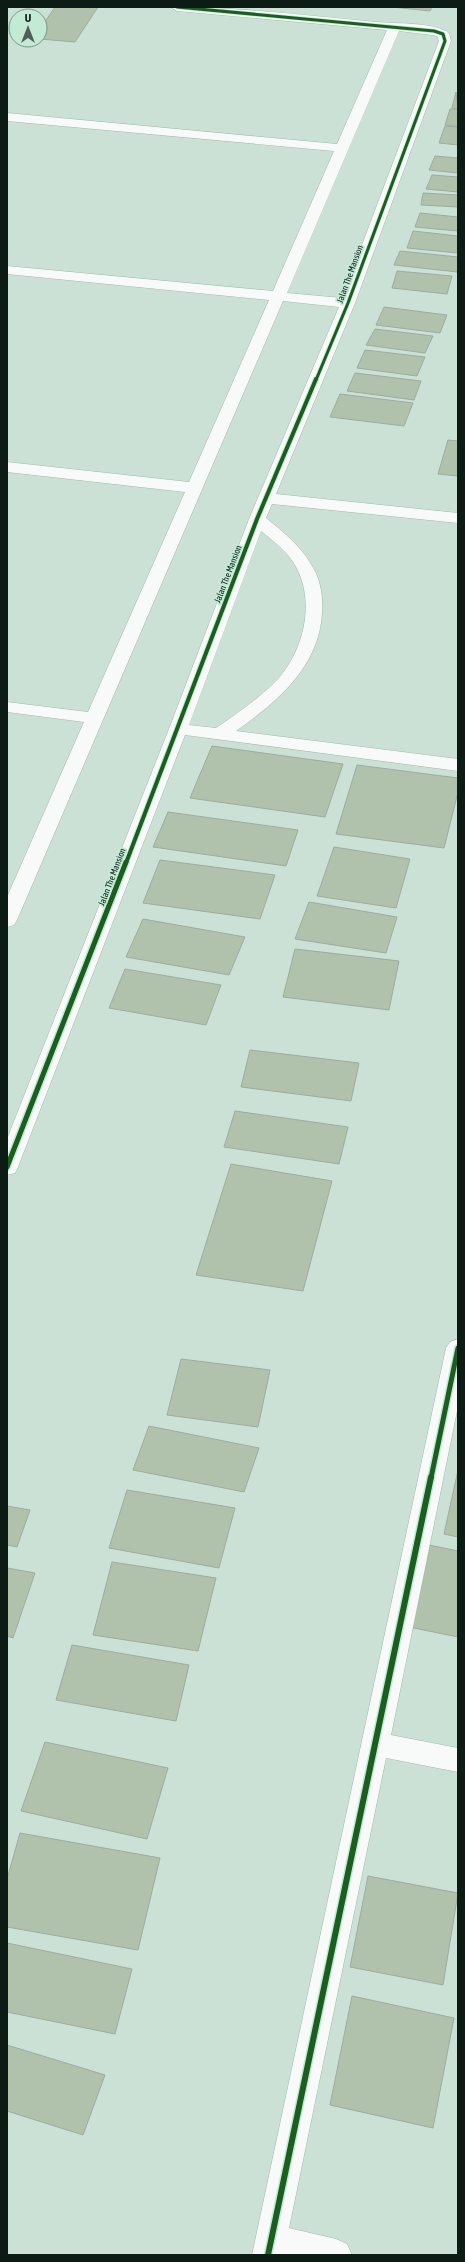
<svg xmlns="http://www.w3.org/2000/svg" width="465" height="2262" font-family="'Asap Condensed',sans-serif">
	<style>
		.building { fill: #b0c2ac; stroke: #9eaba0 }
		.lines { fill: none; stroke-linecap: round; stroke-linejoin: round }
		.minor-casing { stroke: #a6b6ad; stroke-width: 1 }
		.minor { fill: #f7faf9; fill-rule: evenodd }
		.cycleway-far3-casing { stroke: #c3ead5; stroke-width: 4.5 }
		.cycleway-far2-casing { stroke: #c3ead5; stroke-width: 6 }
		.cycleway-far1-casing { stroke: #c3ead5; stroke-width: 8 }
		.cycleway-casing { stroke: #c3ead5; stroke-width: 9 }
		.cycleway-far3 { stroke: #1b5e20; stroke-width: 3 }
		.cycleway-far2 { stroke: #1b5e20; stroke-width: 4 }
		.cycleway-far1 { stroke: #1b5e20; stroke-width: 5 }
		.cycleway { stroke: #1b5e20; stroke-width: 6 }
		.labels { text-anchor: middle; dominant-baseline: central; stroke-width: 3.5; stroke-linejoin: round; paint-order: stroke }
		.far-street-label { font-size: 9px; fill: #0c1b14; stroke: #c3ead5 }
	</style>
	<rect width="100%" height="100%" fill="#cce1d6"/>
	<g class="building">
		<path d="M55,7H98L75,42L40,39V29Z"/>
		<path d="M392,7H432L430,11Z"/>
		<path d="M456,92L458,109L452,108Z"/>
		<path d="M450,109H458V127L445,125Z"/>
		<path d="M445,126L458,127V145L439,143Z"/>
		<path d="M435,156L458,158V173L429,170Z"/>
		<path d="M432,175L458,177V192L426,189Z"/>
		<path d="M423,193L458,195V207L421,205Z"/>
		<path d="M420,213L458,217V231L415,227Z"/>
		<path d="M413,231L458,236V253L407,248Z"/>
		<path d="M400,251L458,257V269L457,272L394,265Z"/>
		<path d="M397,271L452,276L447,294L392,288Z"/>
		<path d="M384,307L447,315L440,333L376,325Z"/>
		<path d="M375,329L433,336L425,353L366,345Z"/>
		<path d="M365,350L425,357L417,376L357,368Z"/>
		<path d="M355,373L421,381L414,400L347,391Z"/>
		<path d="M340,394L413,403L404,426L330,417Z"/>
		<path d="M448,440L458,441V476L438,474Z"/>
		<path d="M212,746L343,764L325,817L190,798Z"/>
		<path d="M357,765L458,778V792L444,848L336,834Z"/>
		<path d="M168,812L298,830L286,866L153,847Z"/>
		<path d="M334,847L410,859L396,908L317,896Z"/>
		<path d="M160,860L275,875L260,919L143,903Z"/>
		<path d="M309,902L397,917L386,953L295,939Z"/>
		<path d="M143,919L245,937L229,975L126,957Z"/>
		<path d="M295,949L399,961L389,1010L283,997Z"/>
		<path d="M125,969L221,985L206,1025L109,1008Z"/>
		<path d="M250,1050L359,1063L351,1101L241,1087Z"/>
		<path d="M235,1111L348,1127L339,1164L224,1147Z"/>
		<path d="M231,1164L332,1181L303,1291L196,1275Z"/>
		<path d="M181,1359L270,1370L258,1427L167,1415Z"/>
		<path d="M149,1426L259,1448L244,1492L133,1470Z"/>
		<path d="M458,1470V1537L444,1534Z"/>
		<path d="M127,1490L235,1508L219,1568L109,1548Z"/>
		<path d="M7,1506L30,1510L17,1547L7,1545Z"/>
		<path d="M429,1545L458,1551V1637L409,1627Z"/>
		<path d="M112,1562L216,1578L198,1651L93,1635Z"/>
		<path d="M7,1568L35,1573L13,1638L7,1636Z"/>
		<path d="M72,1645L189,1665L176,1721L56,1700Z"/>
		<path d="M45,1742L168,1768L147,1839L21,1811Z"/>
		<path d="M20,1833L160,1858L138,1950L7,1927V1879Z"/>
		<path d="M368,1876L458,1893L443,1985L350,1967Z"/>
		<path d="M7,1943L132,1969L115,2034L7,2012Z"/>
		<path d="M352,1996L454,2018L433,2128L330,2105Z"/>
		<path d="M7,2045L105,2075L83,2135L7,2111Z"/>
	</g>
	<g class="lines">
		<g class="minor-casing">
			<g id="minor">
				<path d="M171,7C240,7 308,16 377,22C396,24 428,22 446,31C450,33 450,37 451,41L355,303L276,494L458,513V523L272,504L266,518C283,532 301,546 312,566C321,580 323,597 322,613C319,667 278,701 236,731L458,759V771L185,735L18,1167L15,1173L7,1175V1139L169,729L249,519L339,307L283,301L17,920L14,925L7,927V897L84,722L7,712V702L88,712L185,492L7,472V462L189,482L269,300L7,274V266L273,291L334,151L7,121V113L337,144L387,30L177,11ZM399,31L432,35L437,36L439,41L342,298L287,293ZM261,531C273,541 287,551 295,565C316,601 304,650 278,679C260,698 238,713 216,728L189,725Z"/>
				<path d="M458,1339V1406L391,1735L458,1748V1772L386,1758L289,2228L336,2239L347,2244L352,2255H252L446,1348L450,1342Z"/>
			</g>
		</g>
		<use href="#minor" class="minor"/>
		<g class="cycleway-far3-casing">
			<path id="cycleway-far3" d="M177,7L434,31L443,34L445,41L348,303L316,380"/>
		</g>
		<g class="cycleway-far2-casing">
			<path id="cycleway-far2" d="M126,863L257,519L316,379"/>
		</g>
		<g class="cycleway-far1-casing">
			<g id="cycleway-far1">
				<path d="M7,1167L126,862"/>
				<path d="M431,1478L458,1348"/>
			</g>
		</g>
		<g class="cycleway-casing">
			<path id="cycleway" d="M268,2255L431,1477"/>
		</g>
		<use href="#cycleway-far3" class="cycleway-far3"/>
		<use href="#cycleway-far2" class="cycleway-far2"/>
		<use href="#cycleway-far1" class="cycleway-far1"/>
		<use href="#cycleway" class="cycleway"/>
	</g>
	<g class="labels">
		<g class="far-street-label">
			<text transform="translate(350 274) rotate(-70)">Jalan The Mansion</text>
			<text transform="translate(228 574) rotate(-69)">Jalan The Mansion</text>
			<text transform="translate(112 877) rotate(-69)">Jalan The Mansion</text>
		</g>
	</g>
	<rect width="465" height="2262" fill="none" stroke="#0c1b14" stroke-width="16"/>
	<g transform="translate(28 28)"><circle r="19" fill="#c3ead5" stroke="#7a9788"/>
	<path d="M0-3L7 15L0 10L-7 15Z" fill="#4f6058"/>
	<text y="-6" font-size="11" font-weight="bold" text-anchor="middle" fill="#0c1b14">U</text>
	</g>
</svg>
